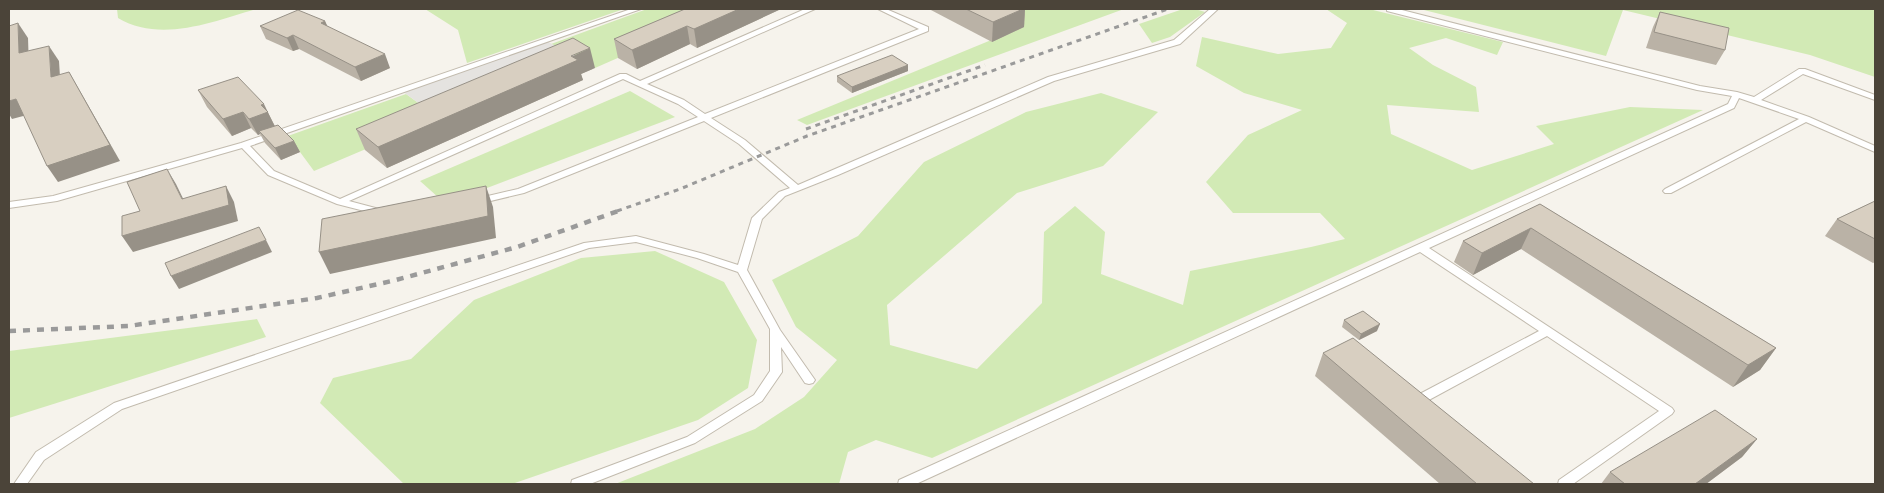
<svg xmlns="http://www.w3.org/2000/svg" width="1884" height="493" font-family="'IBM Plex Sans',sans-serif">
	<style>
		.green { fill: #d2eab5 }
		.parking { fill: #e5e3e0 }
		.lines { fill: none; stroke-linecap: round; stroke-linejoin: round }
		.lane-casing { stroke: #c2bbae; stroke-width: 2 }
		.lane { fill: #fff; fill-rule: evenodd }
		.rail-far1 { stroke: #9a9a9a; stroke-width: 3; stroke-dasharray: 5 5; stroke-linecap: butt }
		.rail { stroke: #9a9a9a; stroke-width: 4.5; stroke-dasharray: 7 7; stroke-linecap: butt }
		.wall { fill: #bab2a6 }
		.shaded-wall { fill: #979187 }
		.building { fill: #d8cfc1; stroke: #979187 }
	</style>
	<rect width="100%" height="100%" fill="#f6f3ec"/>
	<g class="green">
		<path d="M117,9H256C213,22 160,43 118,18Z"/>
		<path d="M425,9H624L467,63L458,30Z"/>
		<path d="M647,9H729L595,68L551,44Z"/>
		<path d="M987,9H1124L807,125L797,120L1023,27Z"/>
		<path d="M1183,9H1195L1205,12L1170,37L1152,43L1139,24Z"/>
		<path d="M1326,9H1369L1503,42L1497,55L1446,38L1409,48L1433,65L1476,87L1479,112L1387,105L1391,134L1472,170L1554,144L1536,126L1630,107L1703,110L932,458L876,440L848,452L839,484H615L755,429L804,397L837,360L796,327L772,280L858,236L924,162L1026,112L1101,93L1158,112L1103,166L1017,193L887,305L890,345L977,369L1042,303L1044,232L1075,206L1105,232L1101,274L1183,305L1190,271L1311,247L1345,239L1320,213H1233L1206,182L1248,135L1302,110L1244,93L1196,66L1202,37L1278,54L1331,48L1347,23Z"/>
		<path d="M1420,9H1875V77L1810,55L1623,10L1606,56Z"/>
		<path d="M630,91L675,117L458,199L439,198L420,181Z"/>
		<path d="M406,94L439,118L314,171L300,152L285,137Z"/>
		<path d="M655,251L724,282L757,340L748,388L698,420L512,484H404L320,403L333,378L411,359L474,300L581,258Z"/>
		<path d="M257,319L266,337L9,418V351Z"/>
	</g>
	<path class="parking" d="M546,41L578,57L439,118L402,91Z"/>
	<g class="lines">
		<g class="lane-casing">
			<g id="lane">
				<path d="M631,9H641L250,146L274,171L340,199L620,74H626L640,81L805,9H815L647,84L684,100L705,114L919,29L878,9H886L928,27V31L711,118L745,140L798,185L1048,77L1174,40L1210,9H1218L1180,44L1054,81L838,175L785,196L762,219L747,270L780,330L815,380L813,383L809,384L805,383L781,347L782,372L762,401L695,443L590,484H571L572,480L687,437L754,395L770,371V329L738,272L697,258L636,242L589,248L122,409L44,460L27,484H14L36,452L114,403L584,243L636,236L704,254L738,265L752,218L779,192L790,188L739,144L704,121L524,193L478,204L473,201L475,199L518,189L698,117L678,104L623,79L349,201L383,210L385,212L383,214L380,215L337,204L268,175L242,148L57,201L9,208V202L53,196L241,143Z"/>
				<path d="M1387,9H1398L1700,86L1737,92L1754,97L1799,69H1805L1875,95V100L1803,74L1761,100L1809,117L1875,146V152L1806,122L1671,193H1665L1663,191L1665,189L1799,119L1739,98L1734,108L1429,248L1672,408L1674,411L1672,414L1573,484H1558L1559,480L1659,411L1547,336L1427,401L1428,403L1426,406C1420,408 1415,406 1412,400L1414,397L1539,331L1420,252L916,484H898L899,480L1728,104L1732,96L1697,90L1387,11Z"/>
			</g>
		</g>
		<use href="#lane" class="lane"/>
		<g class="rail-far1">
			<path d="M806,129L985,65"/>
			<path d="M617,211L680,189L807,136L1168,9"/>
		</g>
		<path class="rail" d="M9,331L129,326L317,298L396,280L517,247L621,210"/>
	</g>
	<g class="wall">
		<path d="M685,9H781L697,48L690,44L637,69L618,58L614,39Z"/>
		<path d="M929,9H1025L1024,27L992,42Z"/>
		<path d="M1660,12L1725,50L1716,65L1646,48L1653,27Z"/>
		<path d="M325,21L327,26L390,68L361,81L299,49L293,51L266,39L260,26Z"/>
		<path d="M908,65V71L852,93L837,82V76Z"/>
		<path d="M595,68L581,74L583,80L387,168L365,150L356,129Z"/>
		<path d="M198,90L267,111L275,126L294,141L300,152L281,160L265,143L260,134L258,135L251,128L232,136L207,107Z"/>
		<path d="M1875,201V262L1873,263L1825,236L1837,219Z"/>
		<path d="M1540,204L1776,348L1760,370L1733,387L1521,249L1473,275L1454,262L1463,241Z"/>
		<path d="M1344,320L1377,331L1359,340L1342,327Z"/>
		<path d="M1323,353L1534,484H1440L1315,376Z"/>
		<path d="M1757,439L1742,457L1706,484H1601L1610,472Z"/>
	</g>
	<g class="shaded-wall">
		<path d="M739,9H781L697,48L694,29Z"/>
		<path d="M1023,9H1025L1024,27L992,42L993,22Z"/>
		<path d="M325,21L331,34L321,23Z"/>
		<path d="M18,23L28,38L29,68L19,53Z"/>
		<path d="M687,26L690,44L637,69L632,50Z"/>
		<path d="M293,35L299,49L293,51L287,38Z"/>
		<path d="M49,46L59,61L61,93L51,77Z"/>
		<path d="M590,48L595,68L581,74L583,80L387,168L378,147Z"/>
		<path d="M385,54L390,68L361,81L355,67Z"/>
		<path d="M908,65V71L852,93V87Z"/>
		<path d="M69,72L120,161L58,182L47,166Z"/>
		<path d="M16,99L27,115L12,119L9,114V101Z"/>
		<path d="M264,104L276,129L259,131L260,134L258,135L249,119L261,105Z"/>
		<path d="M243,112L251,128L232,136L223,119Z"/>
		<path d="M294,141L300,152L281,160L275,148Z"/>
		<path d="M167,169L176,184L191,215L182,199Z"/>
		<path d="M226,186L234,202L238,221L133,252L122,236Z"/>
		<path d="M486,186L493,207L496,238L330,274L319,252Z"/>
		<path d="M1531,228L1521,249L1473,275L1482,253Z"/>
		<path d="M266,240L272,252L179,289L171,276Z"/>
		<path d="M1380,324L1377,331L1359,340L1361,334Z"/>
		<path d="M1776,348L1760,370L1733,387L1748,365Z"/>
		<path d="M1757,439L1742,457L1706,484H1695Z"/>
	</g>
	<g class="building">
		<path d="M685,9H739L694,29L687,26L632,50L614,39Z"/>
		<path d="M966,9H1023L993,22Z"/>
		<path d="M298,10L325,21L321,23L385,54L355,67L293,35L287,38L260,26Z"/>
		<path d="M1660,12L1729,28L1725,50L1654,32Z"/>
		<path d="M18,23L19,53L49,46L51,77L69,72L110,145L47,166L16,99L9,101V26Z"/>
		<path d="M573,38L590,48L571,56L578,60L378,147L356,129Z"/>
		<path d="M892,55L908,65L852,87L837,76Z"/>
		<path d="M238,77L264,104L261,105L268,112L249,119L243,112L223,119L198,90Z"/>
		<path d="M278,125L294,141L275,148L259,131Z"/>
		<path d="M167,169L182,199L226,186L229,205L122,236V216L140,211L127,182Z"/>
		<path d="M486,186L488,216L319,252L322,219Z"/>
		<path d="M1875,201V239L1837,219Z"/>
		<path d="M1540,204L1776,348L1748,365L1531,228L1482,253L1463,241Z"/>
		<path d="M259,227L266,240L171,276L165,263Z"/>
		<path d="M1363,311L1380,324L1361,334L1344,320Z"/>
		<path d="M1353,338L1534,484H1477L1323,353Z"/>
		<path d="M1715,410L1757,439L1695,484H1625L1610,472Z"/>
	</g>
	<rect width="1884" height="493" fill="none" stroke="#4b4439" stroke-width="20"/>
</svg>
